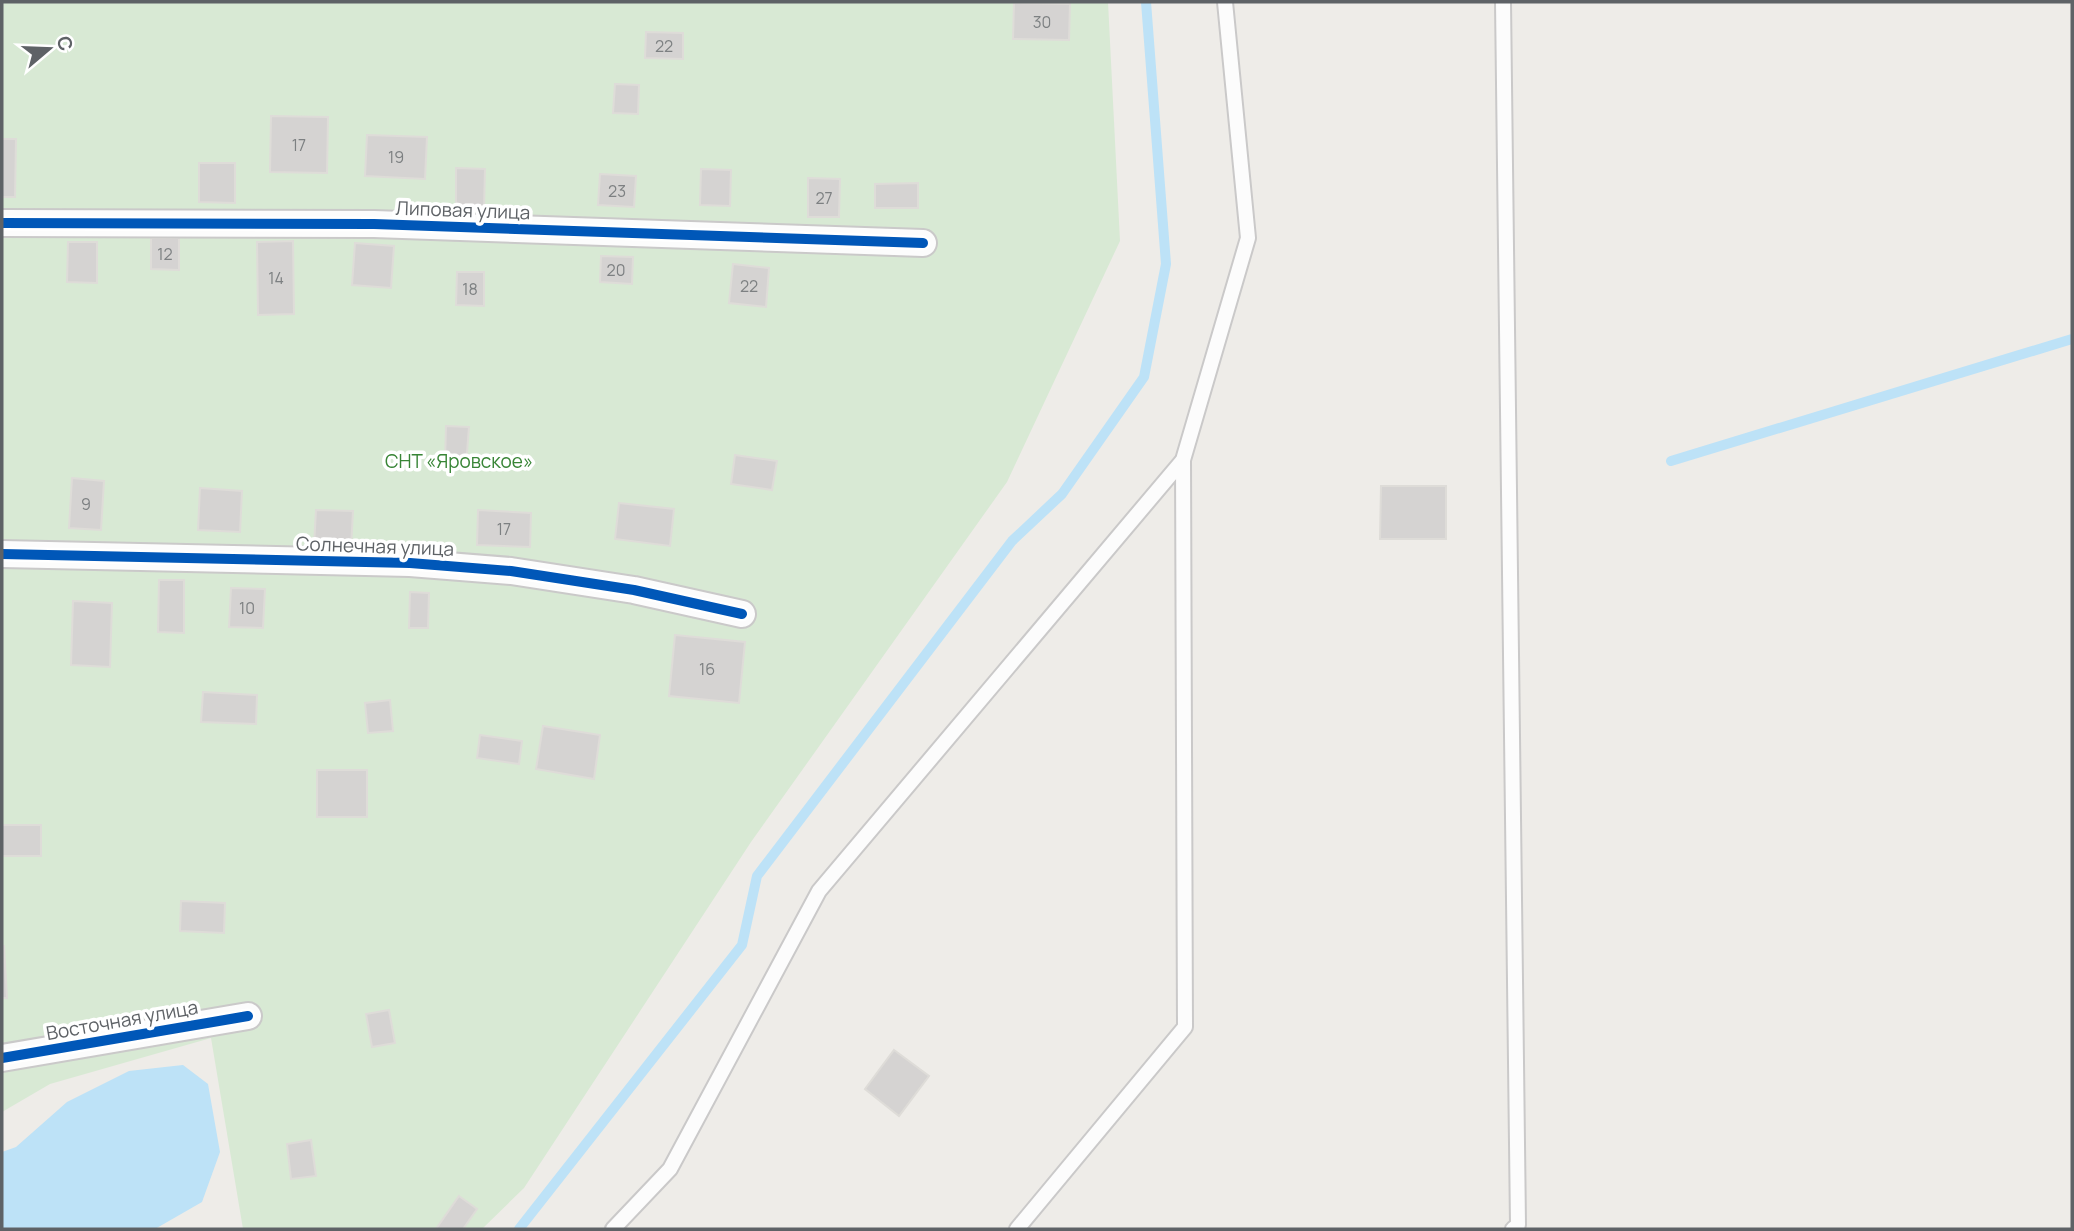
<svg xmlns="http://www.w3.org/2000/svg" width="2074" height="1231" font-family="Manrope,sans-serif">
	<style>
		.green { fill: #d8e9d4 }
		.water { fill: #bde2f7 }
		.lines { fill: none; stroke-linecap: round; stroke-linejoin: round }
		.stream { stroke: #bde2f7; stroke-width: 10 }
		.building { fill: #d5d3d2; stroke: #dedcd8; stroke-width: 2 }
		.service-casing { stroke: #cac9c9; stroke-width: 18 }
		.minor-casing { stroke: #cac9c9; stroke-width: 30 }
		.service { stroke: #fcfcfc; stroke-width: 14 }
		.minor { stroke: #fcfcfc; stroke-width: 26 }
		.cycleway-casing { stroke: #fff; stroke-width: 15 }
		.cycleway { stroke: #0057b8; stroke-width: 10 }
		.labels { text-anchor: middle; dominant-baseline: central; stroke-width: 7; stroke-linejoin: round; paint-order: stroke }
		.number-label { font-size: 16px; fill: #7d8082 }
		.street-label { font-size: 19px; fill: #5e6266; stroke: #fff }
		.park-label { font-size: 19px; fill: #388536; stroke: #fff }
	</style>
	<rect width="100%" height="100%" fill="#eeece8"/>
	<path class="green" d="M2,2H1108L1120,241L1007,482L751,842L524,1188L482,1229H243L211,1038L50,1084L2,1112Z"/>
	<path class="water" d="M183,1065L208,1084L220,1152L202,1202L155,1229H2V1152L16,1147L67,1102L129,1071Z"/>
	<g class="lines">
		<g class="stream">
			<path d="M1671,461L2072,339"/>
			<path d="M519,1229L742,945L757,876L1012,541L1062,494L1144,377L1166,264L1146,2"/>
		</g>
	</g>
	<g class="building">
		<path d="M1014,3L1070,4L1069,40L1013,39Z"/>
		<path d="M646,32L683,33V59L645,58Z"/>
		<path d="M615,84L639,85L638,114L613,113Z"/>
		<path d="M271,116L328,117L327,173L270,172Z"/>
		<path d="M367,135L427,137L425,179L365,176Z"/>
		<path d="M2,139H16L15,197H2Z"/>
		<path d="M199,163H235V203L199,202Z"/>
		<path d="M456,168L485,169L484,208H456Z"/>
		<path d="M701,169L731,170L730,206L700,205Z"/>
		<path d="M600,174L636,176L634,207L598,205Z"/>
		<path d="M808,178L840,179L839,217H808Z"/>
		<path d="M918,183V208H875V184Z"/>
		<path d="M151,238H179V270L151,269Z"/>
		<path d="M293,241L294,314L258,315L257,242Z"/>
		<path d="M68,242H97V283L67,282Z"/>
		<path d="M355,243L394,246L391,288L352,285Z"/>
		<path d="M601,256L633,257L632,284L600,282Z"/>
		<path d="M733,264L769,268L766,307L729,303Z"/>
		<path d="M457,272H484V306L456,305Z"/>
		<path d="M446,426L469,427L466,465L445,463Z"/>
		<path d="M735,455L777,461L772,490L731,484Z"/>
		<path d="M72,478L104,481L101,530L69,528Z"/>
		<path d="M1381,486H1446V539H1380Z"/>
		<path d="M200,488L242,491L240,532L198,530Z"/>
		<path d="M619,503L674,509L670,546L615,539Z"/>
		<path d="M316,510L353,511L351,548L314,546Z"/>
		<path d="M478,510L531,513L530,547L477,545Z"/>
		<path d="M159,580H184V633L158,632Z"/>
		<path d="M231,588L265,589L263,628L229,627Z"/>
		<path d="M410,592L429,593L428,628H409Z"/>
		<path d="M73,601L112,603L110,667L71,665Z"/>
		<path d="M675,635L745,642L739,703L669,696Z"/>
		<path d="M203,692L257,695L256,724L201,722Z"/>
		<path d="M390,700L393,731L368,733L365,703Z"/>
		<path d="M543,726L600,735L594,779L536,769Z"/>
		<path d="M480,735L522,741L519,764L477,758Z"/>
		<rect x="317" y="770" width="50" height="47"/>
		<rect x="2" y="825" width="39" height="31"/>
		<path d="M181,901L225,903L224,933L180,931Z"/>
		<path d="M2,946H4L7,998H2Z"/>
		<path d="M389,1010L395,1043L372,1047L366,1014Z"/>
		<path d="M894,1050L929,1076L899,1116L865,1089Z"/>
		<path d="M311,1140L316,1176L291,1179L287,1144Z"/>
		<path d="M459,1196L477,1209L463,1229H436Z"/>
	</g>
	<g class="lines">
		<g class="service-casing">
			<g id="service">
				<path d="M1503,2L1518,1225L1513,1229"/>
				<path d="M613,1229L670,1169L819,891L1183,460L1248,238L1225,2"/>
				<path d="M1017,1229L1185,1027L1183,460"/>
			</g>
		</g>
		<g class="minor-casing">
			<g id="minor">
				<path d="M2,223L374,224L923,243"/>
				<path d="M2,554L410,563L511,571L634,590L742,614"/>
				<path d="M2,1058L248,1016"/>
			</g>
		</g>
		<use href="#service" class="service"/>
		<use href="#minor" class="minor"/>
		<g class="cycleway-casing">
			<g id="cycleway">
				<path d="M2,223L374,224L923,243"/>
				<path d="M2,554L410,563L511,571L634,590L742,614"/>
				<path d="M2,1058L248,1016"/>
			</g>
		</g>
		<use href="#cycleway" class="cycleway"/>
	</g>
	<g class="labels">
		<g class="number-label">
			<text x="1042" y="22">30</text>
			<text x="664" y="46">22</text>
			<text x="299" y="145">17</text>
			<text x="396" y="157">19</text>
			<text x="617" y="191">23</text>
			<text x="824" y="198">27</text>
			<text x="165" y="254">12</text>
			<text x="616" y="270">20</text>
			<text x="276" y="278">14</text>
			<text x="749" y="286">22</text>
			<text x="470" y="289">18</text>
			<text x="86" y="504">9</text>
			<text x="504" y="529">17</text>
			<text x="247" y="608">10</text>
			<text x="707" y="669">16</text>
		</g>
		<g class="street-label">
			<text transform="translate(463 210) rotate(2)">Липовая улица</text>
			<text transform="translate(375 546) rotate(2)">Солнечная улица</text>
			<text transform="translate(122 1020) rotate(-10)">Восточная улица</text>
		</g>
		<g class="park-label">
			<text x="459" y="461">СНТ «Яровское»</text>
		</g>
	</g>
	<rect width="2074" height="1231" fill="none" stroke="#5e6266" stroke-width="7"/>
	<g transform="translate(49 49) rotate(71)" stroke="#ffffff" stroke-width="5" paint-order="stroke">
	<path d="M0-5L12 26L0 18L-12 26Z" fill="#5e6266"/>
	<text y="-10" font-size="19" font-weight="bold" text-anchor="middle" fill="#5e6266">С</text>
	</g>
</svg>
